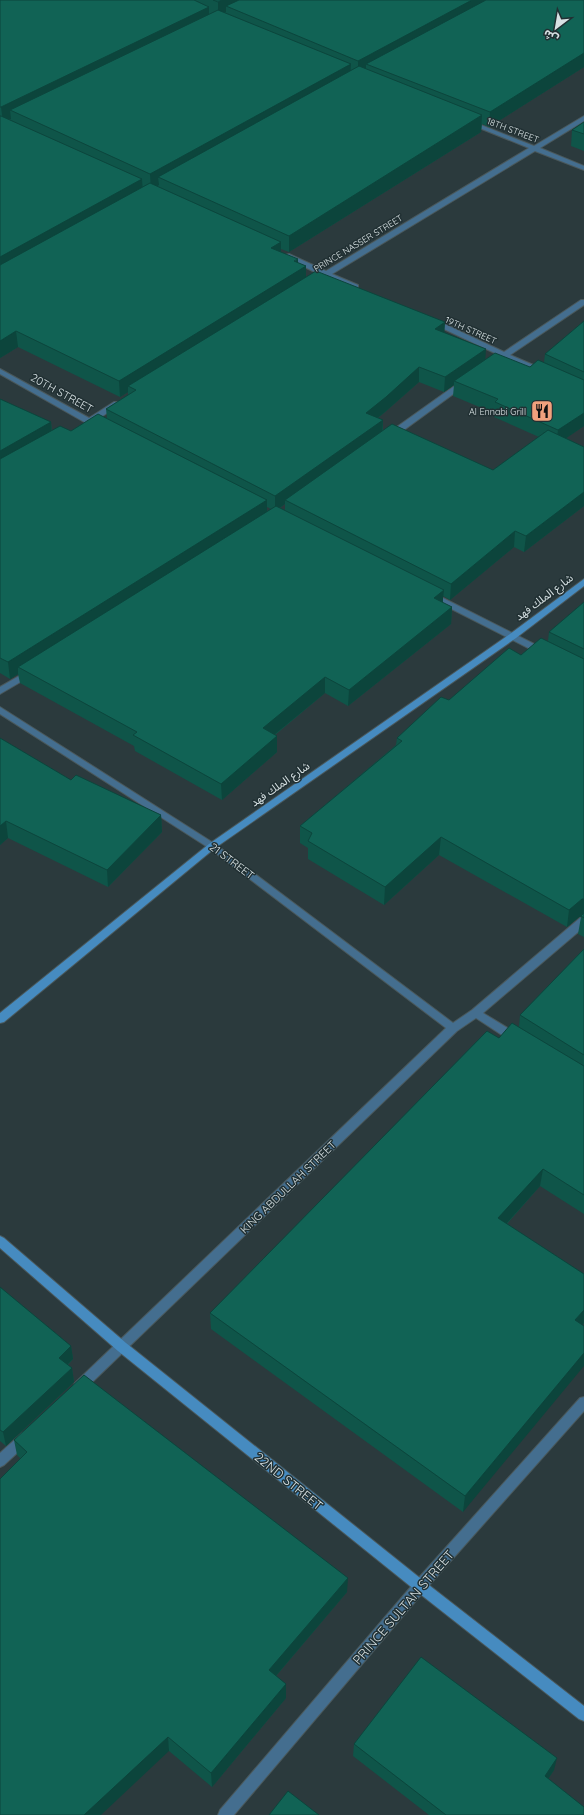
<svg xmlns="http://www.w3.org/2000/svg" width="584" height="1815" font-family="Quicksand,'Noto Sans Arabic',sans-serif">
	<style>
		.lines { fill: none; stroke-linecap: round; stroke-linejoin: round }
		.street-casing { stroke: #4a585b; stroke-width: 2 }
		.secondary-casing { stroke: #4a585b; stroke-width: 2 }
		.street { fill: #446e8f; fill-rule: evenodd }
		.secondary { fill: #468bc0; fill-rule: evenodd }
		.wall { fill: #0f5549; fill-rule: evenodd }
		.shaded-wall { fill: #0c453c }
		.building { fill: #116355; stroke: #0c453c }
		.labels { text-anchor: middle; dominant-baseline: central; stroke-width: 3; stroke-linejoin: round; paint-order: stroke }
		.far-street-label { font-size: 9px; fill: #d8e2e4; stroke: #213033 }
		.far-poi-label { font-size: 9px; fill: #d8e2e4; stroke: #213033; text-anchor: end }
		.street-label { font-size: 11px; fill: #d8e2e4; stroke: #213033 }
		.near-street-label { font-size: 13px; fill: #d8e2e4; stroke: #213033 }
	</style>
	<rect width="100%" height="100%" fill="#2b3a3d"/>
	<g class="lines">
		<g class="street-casing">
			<g id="street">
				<path d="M584,116V121L540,148L584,166V170L535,151L332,274L358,285V289H352L327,277L317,284H311V280L321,275L282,256L289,254L326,271L529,148L467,123V121H471L534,146Z"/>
				<path d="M581,300H584V305L510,355L538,367L539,369L535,371L505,358L496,365H490V361L499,355L429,322L433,320H436L504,352Z"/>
				<path d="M0,369L89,418L114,402H120L121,404L95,421L100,425L99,427H93L0,374Z"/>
				<path d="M460,382H463L467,384L393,438H387V434Z"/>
				<path d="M431,592L546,650L547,652L546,654H540L428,597L427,595Z"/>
				<path d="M31,669L34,670L35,672L34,674L0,694V687Z"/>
				<path d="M0,707L215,844L453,1023L472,1010L580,918L584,917V927L483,1013L519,1035L520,1038L519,1041H511L476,1018L457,1031L83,1391L79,1392L75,1391L73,1387L75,1383L446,1028L209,848L0,714Z"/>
				<path d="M584,1397V1411L425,1590L234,1815H218L220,1810L415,1582L580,1398Z"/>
				<path d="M25,1432L29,1434L31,1438L29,1442L4,1465L0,1467V1453L21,1434Z"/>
			</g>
		</g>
		<g class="secondary-casing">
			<g id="secondary">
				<path d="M584,579V586L516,638L215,848L4,1022L0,1023V1013L209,844L510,634Z"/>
				<path d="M0,1236L4,1238L126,1343L425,1582L584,1706V1721L579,1719L415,1590L118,1351L0,1248Z"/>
			</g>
		</g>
		<use href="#street" class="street"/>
		<use href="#secondary" class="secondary"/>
	</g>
	<g class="wall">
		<path d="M0,0H584V67L489,127L482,124L481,132L289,252L281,249V252L298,263L306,266V277L445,322L444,332L485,360L530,367L544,362L545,354L584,321V426L566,438L584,447V506L524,552L514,547L450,600L443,596V603L452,607L451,624L348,706L325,693L275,735L277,736V752L222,800L135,751L134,746L20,683L18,674L10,679L0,673V399L51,422L52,431H71L107,418L106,409L128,395V392L120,397L18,347L0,358ZM419,382L444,392L454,385L453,396L494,413V417L539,437L493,470L383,431V420L378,418L385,412ZM285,504V510L280,508ZM267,507L271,509L267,511Z"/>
		<path d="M584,122V151L571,146L572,130Z"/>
		<path d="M584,602V937L578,934L581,917H579L567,927L439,855L384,905L308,859V848L300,843V826L396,745L397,738L449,700L521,655L548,641L549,632Z"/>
		<path d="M0,738L71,780L161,815L162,832L108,887L8,838L0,845Z"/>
		<path d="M584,949V1214L540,1186L507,1224L584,1274V1323L463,1512L211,1329L210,1313L499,1038L519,1027L520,1015Z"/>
		<path d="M0,1287L71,1346L73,1359L68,1365L72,1368L74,1382L6,1446L0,1441Z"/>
		<path d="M14,1440L347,1592L276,1676L286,1684V1698L212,1787L169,1751L20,1458L17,1455Z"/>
		<path d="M354,1744L554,1770L548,1779L584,1815H429L353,1756Z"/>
	</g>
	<g class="shaded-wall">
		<path d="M222,0H252L226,6V12L218,16V2Z"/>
		<path d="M472,0H498L366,64V71L358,75V61Z"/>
		<path d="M209,7V21L10,110L11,119L3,122L1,107Z"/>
		<path d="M584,53V67L489,127L490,112Z"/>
		<path d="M351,64L350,79L158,177L159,185L151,190L150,174Z"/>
		<path d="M482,115L481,132L289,252V236Z"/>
		<path d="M142,179L143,194L0,273V257Z"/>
		<path d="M281,242V257L271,248Z"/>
		<path d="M298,259V271L306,266V282L128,386V392L120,397L119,381Z"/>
		<path d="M445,322L444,336L435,329Z"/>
		<path d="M16,331L18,347L0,358V341Z"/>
		<path d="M486,349L485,364L454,381V385L444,392L445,377Z"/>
		<path d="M419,367V382L385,412L365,428L366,413Z"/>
		<path d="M584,413V426L556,445L558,430Z"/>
		<path d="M383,420L382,436L285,500V504L275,511V496Z"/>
		<path d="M51,422L52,438L0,468V451Z"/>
		<path d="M584,492V506L524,552L526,536Z"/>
		<path d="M267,500V516L18,667V674L10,679L8,662Z"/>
		<path d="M515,531L514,547L450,600L451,584Z"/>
		<path d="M444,590L442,607L434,598Z"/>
		<path d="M452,607L451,624L348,706L349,690Z"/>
		<path d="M325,677V693L263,744V728Z"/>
		<path d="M277,736V752L222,800L221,784Z"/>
		<path d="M161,815L162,832L108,887L107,870Z"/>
		<path d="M6,821L8,838L0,845V826Z"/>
		<path d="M441,837L439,855L384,905L385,887Z"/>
		<path d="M582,899H584V916L579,917L567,927L569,910Z"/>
		<path d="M543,1169L540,1186L496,1235L498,1218Z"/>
		<path d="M584,1310V1323L572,1337L575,1320Z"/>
		<path d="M71,1346L73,1359L61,1371L59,1358Z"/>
		<path d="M584,1353V1366L463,1512L465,1496Z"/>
		<path d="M72,1368L74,1382L6,1446L3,1432Z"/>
		<path d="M348,1578L347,1592L269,1684V1670Z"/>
		<path d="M286,1684V1698L212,1787L211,1773Z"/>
		<path d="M168,1737L169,1751L101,1815H84Z"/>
		<path d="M557,1758L554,1770L542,1788L545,1776Z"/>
	</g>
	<g class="building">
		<path d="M0,0H194L209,7L1,107H0Z"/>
		<path d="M213,0H222L218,2Z"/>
		<path d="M239,0H472L358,61L226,6Z"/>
		<path d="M486,0H584V53L490,112L366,64Z"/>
		<path d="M218,10L351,64L150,174L10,110Z"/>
		<path d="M359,66L482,115L289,236L158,177Z"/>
		<path d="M0,116H1L142,179L0,257Z"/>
		<path d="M584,122V134L572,130Z"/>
		<path d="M150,183L281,242L271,248L298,259L294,261L306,266L119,381L16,331L0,341V265Z"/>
		<path d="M316,271L445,322L435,329L486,349L445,377L419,367L386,397L366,413L383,420L275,496L106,409L136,390L128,386Z"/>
		<path d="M584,321V372L545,354Z"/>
		<path d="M495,353L530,367L538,360L584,380V413L558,430L495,402L498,399L454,381Z"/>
		<path d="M0,399L51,422L0,451Z"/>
		<path d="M98,414L267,500L8,662L0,658V459L60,426L71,431Z"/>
		<path d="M392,424L493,470L548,430L584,447V492L526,536L515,531L451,584L285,500Z"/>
		<path d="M276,506L444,590L434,598L452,607L349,690L325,677L263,728L277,736L221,784L133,735L137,732L18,667Z"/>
		<path d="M584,602V649L549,632Z"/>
		<path d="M541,638L584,659V899H582L569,910L441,837L385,887L308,841L312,833L300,826L402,741L397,738L441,697L449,700L509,648L521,655Z"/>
		<path d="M0,738L71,780L76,775L161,815L107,870L6,821L0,826Z"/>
		<path d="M584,913V918L581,916Z"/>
		<path d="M584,949V1055L520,1015Z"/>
		<path d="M512,1023L584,1066V1195L543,1169L498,1218L584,1274V1310L575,1320L584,1326V1353L465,1496L210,1313L487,1031L499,1038Z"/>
		<path d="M0,1287L71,1346L59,1358L72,1368L3,1432L0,1430Z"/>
		<path d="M84,1375L348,1578L269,1670L286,1684L211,1773L168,1737L84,1815H0V1479L27,1452L14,1440Z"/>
		<path d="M421,1657L557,1758L545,1776L584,1807V1815H446L354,1744Z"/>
		<path d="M288,1791L319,1815H269Z"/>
	</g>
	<defs>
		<g id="restaurant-square" transform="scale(1.15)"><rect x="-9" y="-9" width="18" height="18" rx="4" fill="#f1a17d" stroke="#213033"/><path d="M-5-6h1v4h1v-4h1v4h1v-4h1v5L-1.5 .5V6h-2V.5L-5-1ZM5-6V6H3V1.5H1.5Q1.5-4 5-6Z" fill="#111"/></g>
	</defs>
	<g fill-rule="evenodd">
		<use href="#restaurant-square" x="542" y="411"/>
	</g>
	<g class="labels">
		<g class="far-street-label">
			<text transform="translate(513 130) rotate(21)">18TH STREET</text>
			<text transform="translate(358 243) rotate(-31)">PRINCE NASSER STREET</text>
			<text transform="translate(471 330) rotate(24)">19TH STREET</text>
		</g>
		<g class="far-poi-label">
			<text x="526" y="411">Al Ennabi Grill</text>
		</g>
		<g class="street-label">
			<text transform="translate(62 393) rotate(29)">20TH STREET</text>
			<text transform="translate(544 597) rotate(-37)">شارع الملك فهد</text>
			<text transform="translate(280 784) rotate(-35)">شارع الملك فهد</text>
			<text transform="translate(232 861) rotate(37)">21 STREET</text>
			<text transform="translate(288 1187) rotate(-44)">KING ABDULLAH STREET</text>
		</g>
		<g class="near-street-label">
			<text transform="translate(289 1481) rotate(39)">22ND STREET</text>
			<text transform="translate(403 1607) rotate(-49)">PRINCE SULTAN STREET</text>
		</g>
	</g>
	<g transform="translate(556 28) rotate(211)" stroke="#213033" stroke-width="3" paint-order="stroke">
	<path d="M0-3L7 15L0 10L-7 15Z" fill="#d8e2e4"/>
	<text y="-6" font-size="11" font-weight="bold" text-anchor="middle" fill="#d8e2e4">ش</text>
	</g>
</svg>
